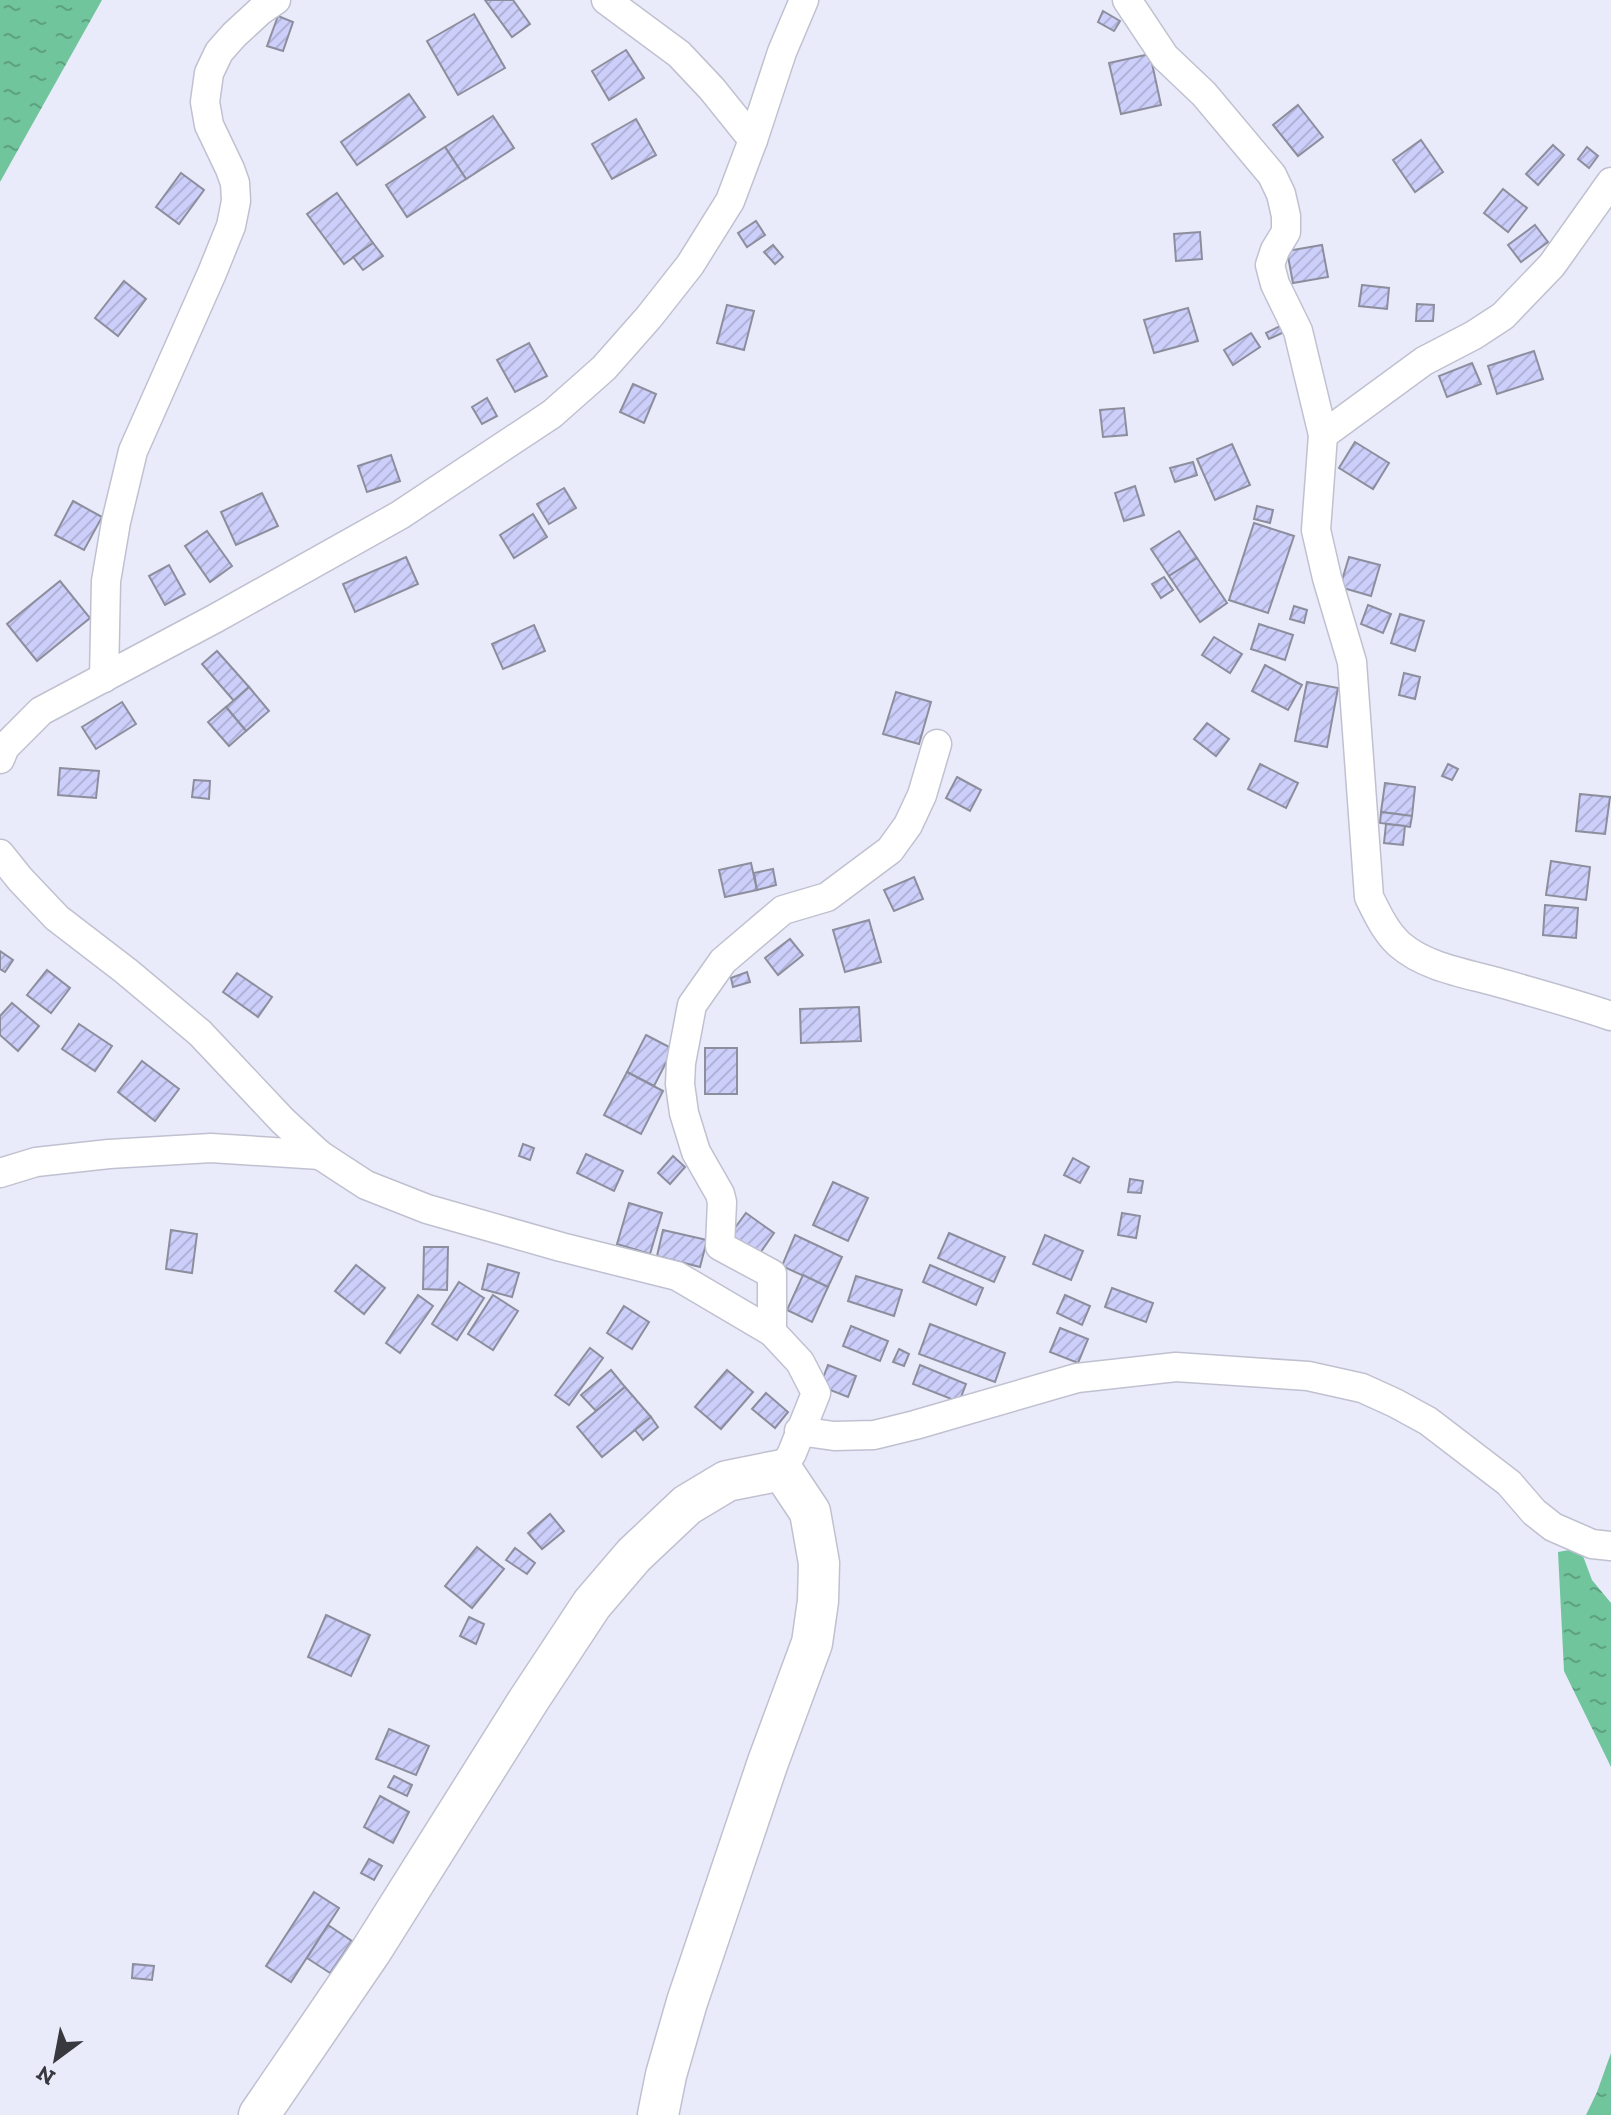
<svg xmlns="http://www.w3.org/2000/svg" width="1611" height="2115" font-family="'Zilla Slab',serif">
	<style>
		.water { fill: url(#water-ripples) }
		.building { fill: url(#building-hatch); stroke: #8d8e9d; stroke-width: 2 }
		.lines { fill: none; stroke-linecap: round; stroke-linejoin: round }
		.street-casing { stroke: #c0c1d0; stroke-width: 31 }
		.secondary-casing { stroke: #c0c1d0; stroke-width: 43 }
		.street { stroke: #fff; stroke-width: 28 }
		.secondary { stroke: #fff; stroke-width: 40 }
	</style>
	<defs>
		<pattern id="water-ripples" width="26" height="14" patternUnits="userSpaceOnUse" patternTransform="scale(2)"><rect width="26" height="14" fill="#71c59c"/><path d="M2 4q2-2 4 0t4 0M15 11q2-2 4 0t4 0" fill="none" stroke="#5ea181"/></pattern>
		<pattern id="building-hatch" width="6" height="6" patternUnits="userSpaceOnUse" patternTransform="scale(2)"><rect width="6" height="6" fill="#cdcffb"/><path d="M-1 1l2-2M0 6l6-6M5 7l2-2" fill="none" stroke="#b1b2d8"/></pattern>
	</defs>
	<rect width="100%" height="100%" fill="#e9eafa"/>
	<g class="water">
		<path d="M0,0H102L0,182Z"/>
		<path d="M1580,1548L1592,1580L1611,1603V1767L1564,1671L1558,1552Z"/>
		<path d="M1611,2053V2115H1586L1597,2092Z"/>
	</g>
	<g class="building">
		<path d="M485,0H513L530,24L512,37Z"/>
		<path d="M1103,11L1120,21L1114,31L1098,22Z"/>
		<path d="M474,14L505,68L458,95L427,41Z"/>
		<path d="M278,16L293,22L283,51L267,46Z"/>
		<path d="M626,50L644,78L609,100L592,71Z"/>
		<path d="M1150,54L1161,105L1121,114L1109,63Z"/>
		<path d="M409,94L425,117L357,165L341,142Z"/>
		<path d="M1298,105L1323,137L1298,156L1273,125Z"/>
		<path d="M493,116L514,148L466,179L445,147Z"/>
		<path d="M636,119L656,155L612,179L592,144Z"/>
		<path d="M1421,140L1443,172L1415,192L1393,160Z"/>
		<path d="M1553,145L1564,155L1538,185L1526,174Z"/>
		<path d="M445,147L466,179L407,217L386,185Z"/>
		<path d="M1587,147L1598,156L1589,168L1578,159Z"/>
		<path d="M181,173L204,190L179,224L156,207Z"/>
		<path d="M1503,189L1527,208L1508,232L1484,213Z"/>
		<path d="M337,193L373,243L344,264L307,214Z"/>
		<path d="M756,221L765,235L747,247L738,233Z"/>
		<path d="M1535,225L1548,242L1521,262L1508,245Z"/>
		<path d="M1200,232L1202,259L1176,261L1174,234Z"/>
		<path d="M373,243L383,256L363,270L353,257Z"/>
		<path d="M773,245L783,257L775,264L764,252Z"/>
		<path d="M1322,245L1328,277L1293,283L1287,251Z"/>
		<path d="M124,281L146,299L118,336L95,318Z"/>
		<path d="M1362,285L1389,288L1387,309L1359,306Z"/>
		<path d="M1417,304L1434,305L1433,321H1416Z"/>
		<path d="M727,305L754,311L744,350L717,343Z"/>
		<path d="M1188,308L1198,341L1154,353L1144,320Z"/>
		<path d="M1280,326L1284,332L1269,339L1266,333Z"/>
		<path d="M1251,333L1260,347L1233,365L1224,350Z"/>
		<path d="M529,343L547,376L515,392L497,360Z"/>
		<path d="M1534,351L1543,379L1497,394L1488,366Z"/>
		<path d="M1472,363L1481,384L1447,397L1439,376Z"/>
		<path d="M633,384L656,394L644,423L620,412Z"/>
		<path d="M487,398L497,416L482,424L472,407Z"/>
		<path d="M1124,408L1127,435L1103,437L1100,410Z"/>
		<path d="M1355,442L1389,463L1373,489L1339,468Z"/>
		<path d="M1232,444L1250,485L1215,500L1197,459Z"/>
		<path d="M391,455L400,481L367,492L358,466Z"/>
		<path d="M1193,462L1197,475L1175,482L1170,468Z"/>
		<path d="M1135,486L1144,515L1124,521L1115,493Z"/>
		<path d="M564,488L576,508L549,524L537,504Z"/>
		<path d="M262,493L278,526L236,545L221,512Z"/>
		<path d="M73,501L102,517L84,550L55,535Z"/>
		<path d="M1257,506L1273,510L1270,523L1254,519Z"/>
		<path d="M533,514L547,537L514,558L500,535Z"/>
		<path d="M1254,523L1294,536L1268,613L1229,600Z"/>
		<path d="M207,531L232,566L210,582L185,546Z"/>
		<path d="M1179,531L1197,558L1169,576L1151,549Z"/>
		<path d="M406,557L418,584L355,612L343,584Z"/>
		<path d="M1349,557L1380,565L1371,596L1340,587Z"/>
		<path d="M1197,558L1227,603L1200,622L1169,576Z"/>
		<path d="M169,565L185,594L165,605L149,576Z"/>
		<path d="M1164,577L1173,590L1161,598L1152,584Z"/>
		<path d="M60,581L90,618L37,661L7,624Z"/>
		<path d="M1368,605L1391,614L1383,633L1361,624Z"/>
		<path d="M1294,606L1307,610L1304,623L1290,619Z"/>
		<path d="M1400,614L1424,621L1415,651L1391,643Z"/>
		<path d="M1259,624L1293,635L1285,660L1251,649Z"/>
		<path d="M534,625L545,651L503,669L492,644Z"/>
		<path d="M1214,637L1242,654L1230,673L1202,655Z"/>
		<path d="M217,651L249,687L234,701L202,664Z"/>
		<path d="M1265,665L1302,685L1288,710L1252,691Z"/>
		<path d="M1404,673L1420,677L1415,699L1399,695Z"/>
		<path d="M1307,682L1338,688L1327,747L1295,741Z"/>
		<path d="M249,687L269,711L246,731L226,707Z"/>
		<path d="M896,692L931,702L919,744L883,734Z"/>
		<path d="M122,702L136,724L96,749L82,727Z"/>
		<path d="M226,707L246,731L229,746L208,722Z"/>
		<path d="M1207,723L1229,739L1216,756L1194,739Z"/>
		<path d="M1260,764L1298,783L1286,808L1248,789Z"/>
		<path d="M1448,764L1458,769L1452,780L1442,776Z"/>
		<path d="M60,768L99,771L96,798L58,795Z"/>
		<path d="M957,777L981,790L970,811L946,798Z"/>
		<path d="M194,780L210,781L209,799L192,797Z"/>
		<path d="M1385,783L1415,787L1412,816L1381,812Z"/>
		<path d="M1580,794L1610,797L1605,834L1576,831Z"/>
		<path d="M1381,812L1412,816L1410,827L1380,823Z"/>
		<path d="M1386,824L1405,826L1403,845L1384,843Z"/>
		<path d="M1551,861L1590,867L1586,900L1546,895Z"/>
		<path d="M751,863L757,890L725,897L719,870Z"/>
		<path d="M773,869L776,885L757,890L754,873Z"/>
		<path d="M914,877L923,899L894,911L884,890Z"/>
		<path d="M1545,905L1578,908L1576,938L1543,935Z"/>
		<path d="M869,920L881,962L845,972L833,930Z"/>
		<path d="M790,939L803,955L778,975L765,958Z"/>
		<path d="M0,951L13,960L5,972L0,969Z"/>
		<path d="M47,970L70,988L51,1013L27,995Z"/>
		<path d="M747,972L750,982L733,987L731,978Z"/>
		<path d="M237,973L272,997L258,1017L223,992Z"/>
		<path d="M12,1003L39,1026L18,1051L0,1035V1016Z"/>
		<path d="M859,1007L861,1041L801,1043L800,1009Z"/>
		<path d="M79,1024L112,1046L95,1071L62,1049Z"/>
		<path d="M646,1035L673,1049L654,1086L627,1072Z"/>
		<rect x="705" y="1048" width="32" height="46"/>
		<path d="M142,1061L179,1089L155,1121L118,1092Z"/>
		<path d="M627,1072L663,1091L641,1134L604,1115Z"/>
		<path d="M523,1144L534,1148L530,1160L519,1156Z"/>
		<path d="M586,1154L623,1171L614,1191L577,1173Z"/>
		<path d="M673,1156L685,1167L670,1184L658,1173Z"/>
		<path d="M1073,1158L1089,1167L1080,1183L1064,1175Z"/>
		<path d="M1130,1179L1143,1181L1141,1193L1128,1192Z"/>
		<path d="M833,1182L868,1198L848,1241L813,1225Z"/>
		<path d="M629,1203L662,1213L650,1254L617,1244Z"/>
		<path d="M746,1213L774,1233L758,1256L729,1236Z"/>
		<path d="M1122,1213L1140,1216L1136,1238L1118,1235Z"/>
		<path d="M171,1230L197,1234L192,1273L166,1269Z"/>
		<path d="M663,1230L707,1240L700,1267L657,1256Z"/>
		<path d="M949,1233L1005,1257L994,1282L938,1258Z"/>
		<path d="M795,1235L842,1257L828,1287L782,1266Z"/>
		<path d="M1045,1235L1083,1251L1071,1280L1033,1264Z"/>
		<path d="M424,1247H448L447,1290L423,1289Z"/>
		<path d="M488,1264L519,1273L512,1297L482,1289Z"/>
		<path d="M356,1265L385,1288L364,1314L335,1291Z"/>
		<path d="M930,1265L983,1288L976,1305L923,1282Z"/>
		<path d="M803,1275L828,1287L812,1322L787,1310Z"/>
		<path d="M856,1276L902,1290L894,1316L848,1301Z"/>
		<path d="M459,1282L484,1298L457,1340L432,1324Z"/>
		<path d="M1112,1288L1153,1303L1146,1322L1105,1307Z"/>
		<path d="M418,1295L433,1306L400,1353L386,1343Z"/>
		<path d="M493,1295L518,1311L493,1350L468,1334Z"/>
		<path d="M1065,1295L1090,1306L1082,1325L1057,1313Z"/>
		<path d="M624,1306L649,1322L632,1349L607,1333Z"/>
		<path d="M930,1324L1005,1353L995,1382L919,1354Z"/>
		<path d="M851,1326L888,1341L880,1361L843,1346Z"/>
		<path d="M1060,1328L1088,1339L1078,1363L1050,1352Z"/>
		<path d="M590,1348L603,1358L569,1405L555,1395Z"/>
		<path d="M899,1349L909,1354L904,1366L893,1362Z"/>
		<path d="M828,1365L856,1376L848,1397L820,1386Z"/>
		<path d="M920,1365L966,1384L959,1402L913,1384Z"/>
		<path d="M611,1370L625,1387L596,1411L581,1395Z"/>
		<path d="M727,1370L753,1392L721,1429L695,1407Z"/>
		<path d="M625,1387L651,1417L602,1457L577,1427Z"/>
		<path d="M766,1393L788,1412L775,1428L752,1409Z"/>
		<path d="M651,1417L658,1427L643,1440L635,1430Z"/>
		<path d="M550,1514L564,1531L542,1549L528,1533Z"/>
		<path d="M477,1547L504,1569L472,1608L445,1586Z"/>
		<path d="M515,1548L535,1563L527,1574L506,1560Z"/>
		<path d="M326,1615L370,1635L351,1676L308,1657Z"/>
		<path d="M469,1617L484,1624L476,1644L460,1636Z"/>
		<path d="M389,1729L429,1746L416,1775L376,1759Z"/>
		<path d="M394,1776L412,1785L407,1796L388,1787Z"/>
		<path d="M380,1796L409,1812L393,1843L364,1827Z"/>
		<path d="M369,1859L382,1866L374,1880L361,1873Z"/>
		<path d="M314,1892L339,1908L291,1982L266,1966Z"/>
		<path d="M328,1925L352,1941L330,1973L307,1958Z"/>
		<path d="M133,1964L154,1966L152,1980L132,1978Z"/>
	</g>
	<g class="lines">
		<g class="street-casing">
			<g id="street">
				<path d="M606,0L679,54L712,89L753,140"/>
				<path d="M1127,0L1165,57L1204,94L1272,175L1281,194L1286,216V232L1275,250L1270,265L1275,284L1298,331L1323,435L1316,530L1327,578L1352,662L1369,897C1377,913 1385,931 1399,944C1425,967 1464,973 1497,982C1535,993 1573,1003 1611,1016"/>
				<path d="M1323,435L1424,361L1474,335L1503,316L1552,265L1611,182"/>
				<path d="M104,678L106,581L116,522L133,451L212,273L231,226L236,201L235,183L230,169L209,125L205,102L209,73L219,52L234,35L260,11L276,0"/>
				<path d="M0,759L5,747L41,711L216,618L400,515L552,414L604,368L649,317L690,265L730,201L753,140L782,52L804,0"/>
				<path d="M0,854L20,879L57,918L126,971L200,1033L283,1121L320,1155L366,1185L427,1209L561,1247L677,1276L772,1332L800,1362L816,1393L792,1453L782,1470"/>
				<path d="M0,1173L36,1162L109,1154L211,1148L320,1155"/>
				<path d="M772,1332V1274L720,1246L722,1202L720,1194L696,1152L684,1113L680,1084L681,1063L692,1005L723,961L783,910L827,897L890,850L908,825L922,795L937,744"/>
				<path d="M799,1431L834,1436L874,1435L915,1425L1077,1378L1176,1367L1308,1376L1362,1388L1395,1403L1428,1421L1509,1483L1534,1512L1553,1527L1592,1544L1611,1546"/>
			</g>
		</g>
		<g class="secondary-casing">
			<path id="secondary" d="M259,2115L371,1951L528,1701L592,1604L634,1555L687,1505L727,1481L782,1470L810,1512L819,1563L818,1601L812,1643L768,1762L687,2002L666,2075L658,2115"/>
		</g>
		<use href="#street" class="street"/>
		<use href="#secondary" class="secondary"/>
	</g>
	<g transform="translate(56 2059) rotate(212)" stroke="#e9eafa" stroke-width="6" paint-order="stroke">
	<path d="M0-6L14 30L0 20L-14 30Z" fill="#38393f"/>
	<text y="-12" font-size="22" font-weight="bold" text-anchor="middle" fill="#38393f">N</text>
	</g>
</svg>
